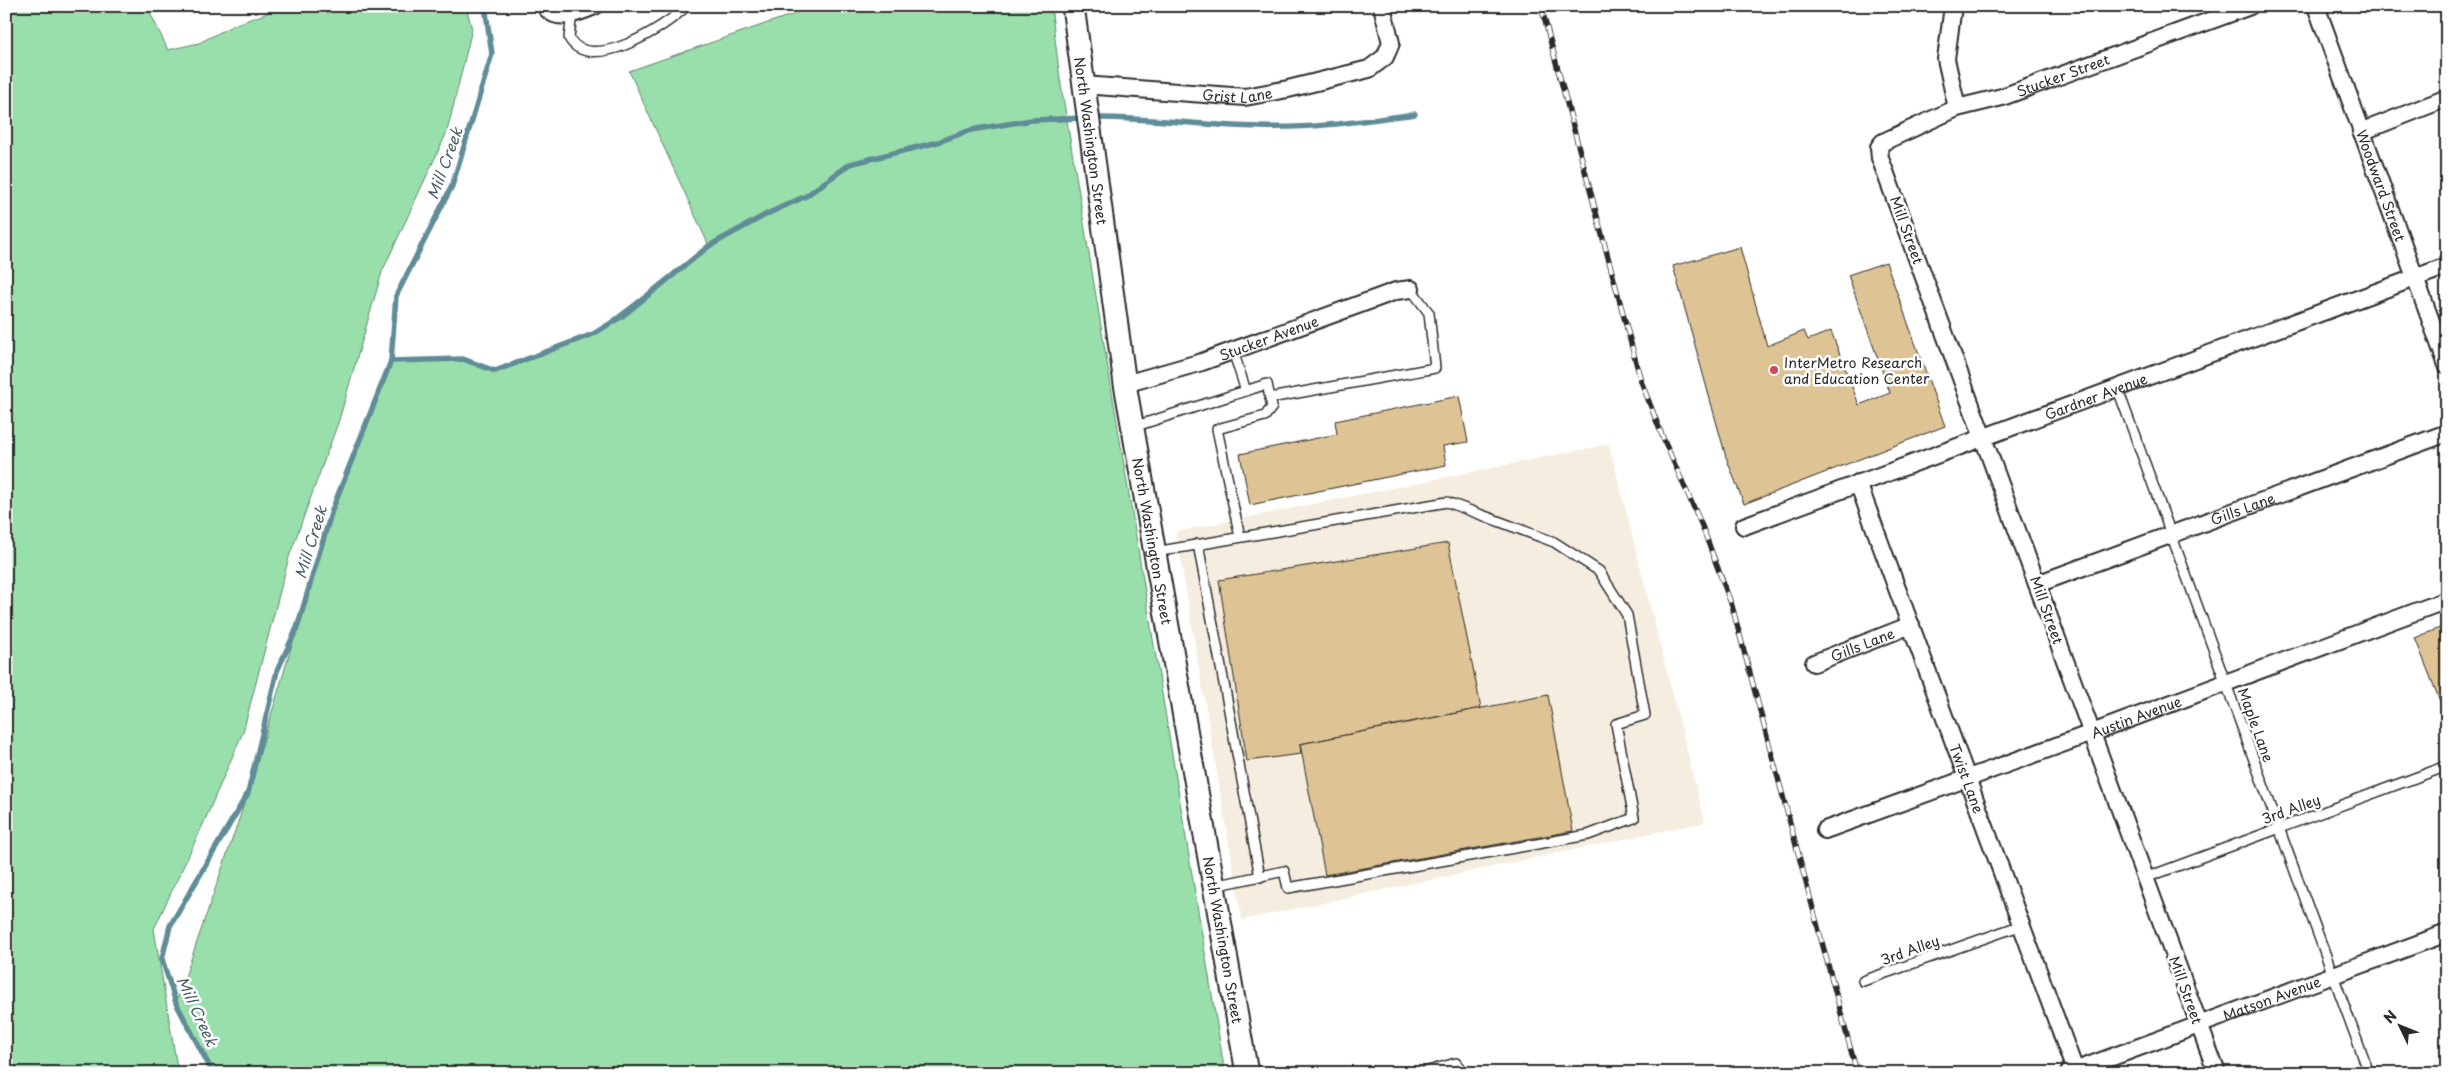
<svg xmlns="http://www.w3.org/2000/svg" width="2453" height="1079" font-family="'Playpen Sans',sans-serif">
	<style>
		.built { fill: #f5eddf }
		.green { fill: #99dfac; stroke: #62856c }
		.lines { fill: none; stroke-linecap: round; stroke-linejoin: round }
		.stream { stroke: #5e8c97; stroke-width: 5.5 }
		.building { fill: #dec394; stroke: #2b2b2b }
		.service-casing { stroke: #2b2b2b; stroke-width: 12 }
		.minor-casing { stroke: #2b2b2b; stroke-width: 20 }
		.tertiary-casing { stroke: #2b2b2b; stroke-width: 25 }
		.service { stroke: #fff; stroke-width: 9 }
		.minor { stroke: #fff; stroke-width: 16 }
		.tertiary { stroke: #fff; stroke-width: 21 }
		.rail-casing { stroke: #2b2b2b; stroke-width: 5.5 }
		.rail { stroke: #fff; stroke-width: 4; stroke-dasharray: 11; stroke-linecap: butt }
		.poi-dot { fill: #d1495b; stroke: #fff; stroke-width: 2 }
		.labels { text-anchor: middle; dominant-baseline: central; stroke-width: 5; stroke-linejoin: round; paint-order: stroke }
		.street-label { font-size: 14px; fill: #2b2b2b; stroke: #fff }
		.poi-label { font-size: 14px; fill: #2b2b2b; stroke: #fff; text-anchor: start }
		.water-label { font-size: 15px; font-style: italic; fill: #445b61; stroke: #fff }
	</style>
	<rect width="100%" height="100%" fill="#fff"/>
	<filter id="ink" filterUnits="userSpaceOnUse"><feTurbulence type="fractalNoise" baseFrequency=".02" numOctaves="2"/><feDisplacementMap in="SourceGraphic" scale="10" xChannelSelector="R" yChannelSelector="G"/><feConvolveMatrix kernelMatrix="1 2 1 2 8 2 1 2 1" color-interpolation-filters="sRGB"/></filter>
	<g filter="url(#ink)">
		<path class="built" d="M1609,444L1705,822L1242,920L1176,532Z"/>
		<g class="green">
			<path d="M6,6H147L168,50L199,43L236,24L265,14L277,6H466L472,29L447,132L382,272L339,420L289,557L243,732L201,829L154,929L178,1073H6Z"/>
			<path d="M817,6H1051L1060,79L1225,1073H213L176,1003L248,793L332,510L391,361L463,359L495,371L593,334L709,246L629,71Z"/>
		</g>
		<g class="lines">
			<g class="stream">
				<path d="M1093,118C1149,117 1204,126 1260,127C1312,129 1363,121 1415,114"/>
				<path d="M391,361L463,359L495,371L593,334L621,317L709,246L769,213L806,196L850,164L938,142L971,130L1032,120L1084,118"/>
				<path d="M213,1073L176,1003L162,959L170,926L248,793L277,671L297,628L332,510L391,361L396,296L452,186L492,54L485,6"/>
			</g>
		</g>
		<g class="building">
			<path d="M1740,247L1767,346L1804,331L1808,340L1831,331L1859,405L1890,393L1848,275L1886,262L1945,426L1744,504L1726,457L1673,266Z"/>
			<path d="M1459,396L1468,442L1443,446L1446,465L1250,505L1240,454L1337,434L1335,421Z"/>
			<path d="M1448,543L1481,708L1300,744L1301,754L1247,761L1219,580Z"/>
			<path d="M2447,625V719L2415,638Z"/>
			<path d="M1548,695L1573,831L1325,875L1300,744Z"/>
		</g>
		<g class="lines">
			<g class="service-casing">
				<g id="service">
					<path d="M572,13L569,38C589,75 667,27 686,6"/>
					<path d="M1233,351L1246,391"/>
					<path d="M2117,387L2369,1073"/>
					<path d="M1270,398L1435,368L1429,313L1411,289"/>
					<path d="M1133,427L1267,384L1272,407L1265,416L1217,429L1240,537"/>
					<path d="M1198,544L1260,877"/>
					<path d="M1155,552L1447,502L1554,542L1599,571L1627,615L1645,715L1616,724L1634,818L1588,835L1288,888L1284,871L1214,886"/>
					<path d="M2145,878L2447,766"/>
					<path d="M1863,981L2022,925"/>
					<path d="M1421,1073L1456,1063L1464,1073"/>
				</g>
			</g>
			<g class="minor-casing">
				<g id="minor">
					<path d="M545,6C557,24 578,12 595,6"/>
					<path d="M1953,6L1946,59L1957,108"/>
					<path id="s1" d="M2316,6L2447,365"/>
					<path id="s2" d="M1083,85L1245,97L1288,89L1369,69L1385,57L1391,43L1382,6"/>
					<path d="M2361,132L2447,98"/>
					<path id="s3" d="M1125,384L1202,362L1396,291L1411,289"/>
					<path id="s4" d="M1858,483L2076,1073"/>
					<path id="s5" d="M1744,526L2447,266"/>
					<path id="s6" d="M2037,584L2447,433"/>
					<path id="s7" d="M1814,663L1911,625"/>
					<path id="s8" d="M1825,830L2092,733L2447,600"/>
					<path id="s9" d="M2069,1073L2447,933"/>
					<path id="s10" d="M2217,1073L1880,158L1879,147L1883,142L1957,108L2002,97L2250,6"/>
				</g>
			</g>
			<g class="tertiary-casing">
				<g id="tertiary">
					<path id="s11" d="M1073,6L1125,384L1247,1073"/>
				</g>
			</g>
			<use href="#service" class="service"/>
			<use href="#minor" class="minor"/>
			<use href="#tertiary" class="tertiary"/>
			<g class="rail-casing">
				<path id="rail" d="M1541,6L1641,381L1663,438L1702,526L1732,606L1857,1073"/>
			</g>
			<use href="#rail" class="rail"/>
		</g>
	</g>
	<circle class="poi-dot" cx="1774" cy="370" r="5"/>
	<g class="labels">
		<g class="street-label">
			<text stroke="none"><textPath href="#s10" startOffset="1185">Stucker Street</textPath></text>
			<text stroke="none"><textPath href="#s2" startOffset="155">Grist Lane</textPath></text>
			<text stroke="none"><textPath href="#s11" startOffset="136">North Washington Street</textPath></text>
			<text stroke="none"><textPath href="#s1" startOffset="191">Woodward Street</textPath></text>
			<text transform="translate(1907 230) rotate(70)">Mill Street</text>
			<text stroke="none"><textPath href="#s3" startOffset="151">Stucker Avenue</textPath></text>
			<text stroke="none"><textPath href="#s5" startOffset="375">Gardner Avenue</textPath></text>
			<text stroke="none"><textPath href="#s6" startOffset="219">Gills Lane</textPath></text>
			<text stroke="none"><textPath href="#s11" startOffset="541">North Washington Street</textPath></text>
			<text transform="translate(2047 610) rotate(70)">Mill Street</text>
			<text stroke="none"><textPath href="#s7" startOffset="52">Gills Lane</textPath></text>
			<text stroke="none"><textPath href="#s8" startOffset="331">Austin Avenue</textPath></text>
			<text transform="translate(2256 725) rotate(70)">Maple Lane</text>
			<text stroke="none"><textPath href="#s4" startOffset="315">Twist Lane</textPath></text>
			<text transform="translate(2291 809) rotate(-20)">3rd Alley</text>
			<text stroke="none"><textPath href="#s11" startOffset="946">North Washington Street</textPath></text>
			<text transform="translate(1910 950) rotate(-20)">3rd Alley</text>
			<text transform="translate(2186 990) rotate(70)">Mill Street</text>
			<text stroke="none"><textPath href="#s9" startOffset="216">Matson Avenue</textPath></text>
		</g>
		<g class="poi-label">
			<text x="1784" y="362">InterMetro Research<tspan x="1784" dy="16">and Education Center</tspan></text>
		</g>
		<g class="water-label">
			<text transform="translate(444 163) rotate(-70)">Mill Creek</text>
			<text transform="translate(310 542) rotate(-73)">Mill Creek</text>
			<text transform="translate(198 1011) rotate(65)">Mill Creek</text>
		</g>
	</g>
	<rect width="2453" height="1079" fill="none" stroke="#fff" stroke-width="25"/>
	<rect x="12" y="12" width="2428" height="1054" fill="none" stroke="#2b2b2b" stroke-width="2" filter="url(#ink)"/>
	<g transform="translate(2400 1026) rotate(313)" stroke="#ffffff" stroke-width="4" paint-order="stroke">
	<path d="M0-4L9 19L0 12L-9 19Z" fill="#2b2b2b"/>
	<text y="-8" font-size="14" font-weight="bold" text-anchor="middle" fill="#2b2b2b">N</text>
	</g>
</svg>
